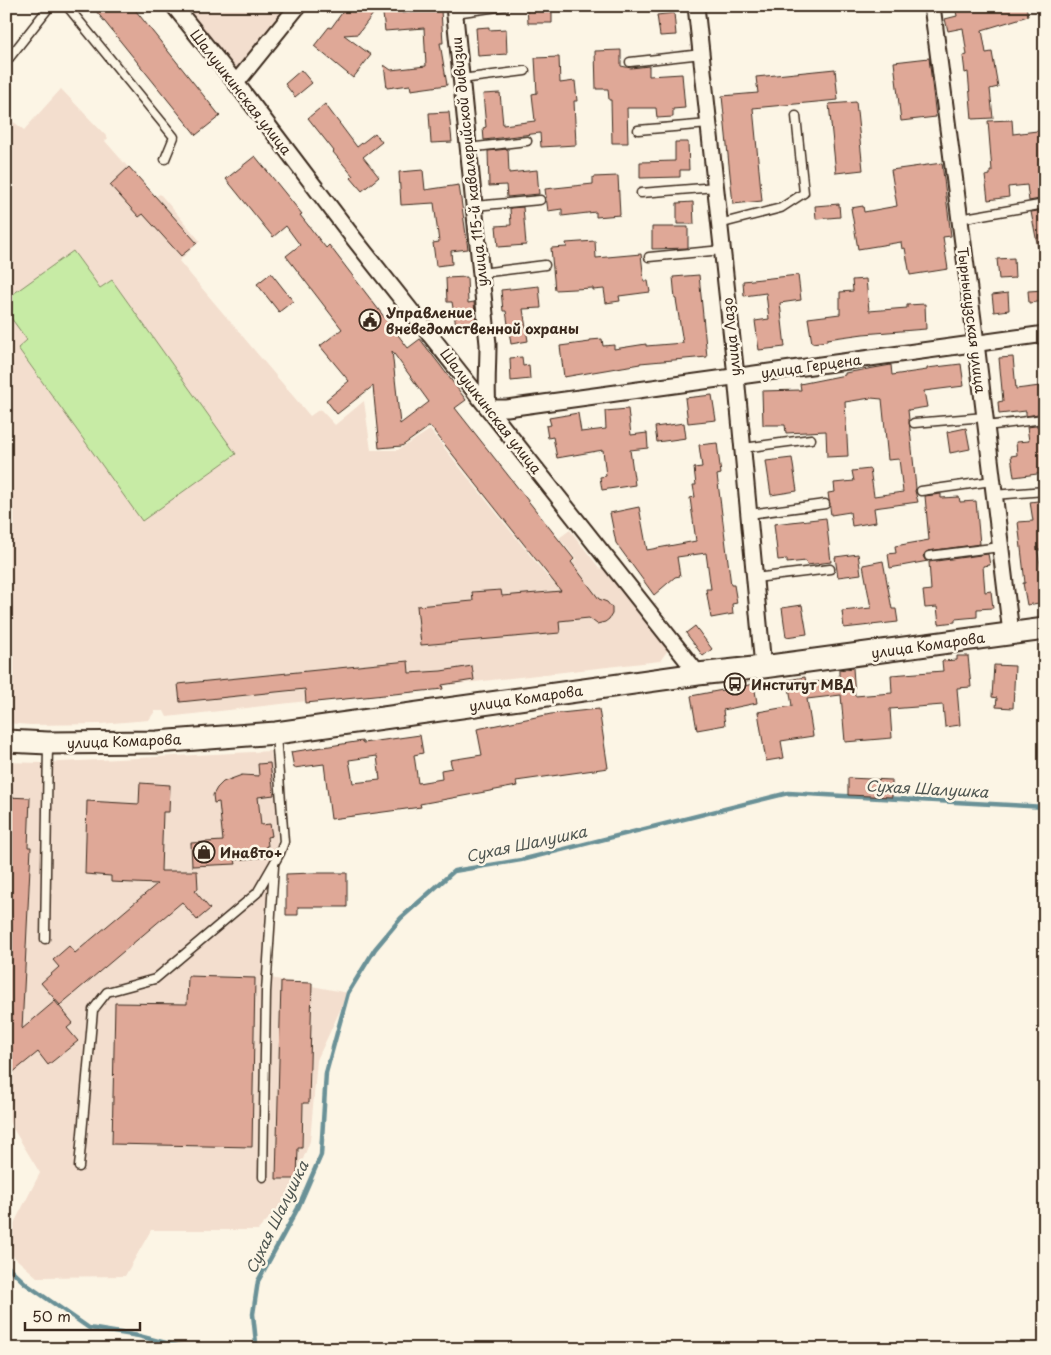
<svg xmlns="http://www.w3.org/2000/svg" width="1051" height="1355" font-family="'Playpen Sans',sans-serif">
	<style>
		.built { fill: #f3dece }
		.green { fill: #c7eba5; stroke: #818a62 }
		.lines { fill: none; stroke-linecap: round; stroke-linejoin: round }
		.stream { stroke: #6a9197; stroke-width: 4.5 }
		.building { fill: #dfa897; stroke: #3b2a1e; fill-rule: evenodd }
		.lane-casing { stroke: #3b2a1e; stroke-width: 11 }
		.street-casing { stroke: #3b2a1e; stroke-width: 19 }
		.secondary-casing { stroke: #3b2a1e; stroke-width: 25 }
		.lane { stroke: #fcf5e5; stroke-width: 8 }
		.street { stroke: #fcf5e5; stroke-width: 15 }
		.secondary { stroke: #fcf5e5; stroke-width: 21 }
		.labels { text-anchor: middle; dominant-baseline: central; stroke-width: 5; stroke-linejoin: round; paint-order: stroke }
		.street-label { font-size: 14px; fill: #3b2a1e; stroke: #fcf5e5 }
		.poi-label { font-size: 14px; font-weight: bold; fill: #3b2a1e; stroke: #fcf5e5; text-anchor: start }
		.water-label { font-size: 15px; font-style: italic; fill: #4e5550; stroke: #fcf5e5 }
	</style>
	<rect width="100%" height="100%" fill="#fcf5e5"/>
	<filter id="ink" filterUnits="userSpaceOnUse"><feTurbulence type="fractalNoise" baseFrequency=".02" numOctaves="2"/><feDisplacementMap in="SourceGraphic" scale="10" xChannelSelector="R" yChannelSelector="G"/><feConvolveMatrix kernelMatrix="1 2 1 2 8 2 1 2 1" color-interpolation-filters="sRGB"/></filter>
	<g filter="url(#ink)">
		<g class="built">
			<path d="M174,6H298L236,83Z"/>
			<path d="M61,89L108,138L105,141L154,197L160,194L200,241L179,261L310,416L320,409L335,425L364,401L371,450H398L430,430L550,580L576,559L559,538L570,530L600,569L606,566L668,650L660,661L167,717L164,711H155L149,720L100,724L30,725L6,723V116L24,130Z"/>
			<path d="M271,751L278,795L276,931L271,978L348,993L317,1060L310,1141L288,1198L258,1230H151L125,1276L37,1277L6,1250V1239L40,1173L6,1117V762L41,763Z"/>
		</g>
		<path class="green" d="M73,251L100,288L112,280L236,454L142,521L18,348L27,340L6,311V299Z"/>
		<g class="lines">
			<g class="stream">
				<path d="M6,1265L26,1284L89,1328L139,1336L189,1349"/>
				<path d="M255,1349L256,1343L253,1314L258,1281L298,1208L321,1155L326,1073L348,993L375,949L401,918L454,871L521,860L788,793L1045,807"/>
			</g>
		</g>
		<g class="building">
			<path d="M92,6H132L220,116L196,135Z"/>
			<path d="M347,6H363L373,14L358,34L344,35L371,55L353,78L314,46L329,27L331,28Z"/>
			<path d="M382,6H401L402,13L441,10L443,43H440L447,85L411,90L410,85L387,88L384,65L391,70L426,66L424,28L385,31Z"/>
			<path d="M527,6H552V23H528Z"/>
			<path d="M955,6H1026L1028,16L982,30L986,53L992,52L998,87L990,89L993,118L972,119L968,72L965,73L963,56L967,55L963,28L948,31L945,19L957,16Z"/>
			<path d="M674,13L676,35L660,36L657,15Z"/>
			<path d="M489,27V30L506,29L507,54L478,56L476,28Z"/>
			<path d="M621,50V66L631,68L649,66V76L682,74L685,108L673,109V117L657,118L656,108H627L628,143H612L611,100H609L608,89H596L595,51Z"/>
			<path d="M559,57L560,83L575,81L577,101H574L576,145L541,147L540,133L484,140L483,128L486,127L483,94L500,93L503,125L535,121L532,94L537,93L535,58Z"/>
			<path d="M929,58L936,117L901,121L894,62Z"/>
			<path d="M835,69L838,100L753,108L762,201L733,204L722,96L758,93L756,77Z"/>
			<path d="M301,70L312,83L295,97L285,84Z"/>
			<path d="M856,102L863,170L836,173L829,104Z"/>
			<path d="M325,104L357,147L375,133L382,142L363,157L379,177L362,191L351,178L353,176L333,152L334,151L308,118Z"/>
			<path d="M449,112L452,142L431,143L429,113Z"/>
			<path d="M1012,120L1013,134L1045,130V160L1042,161L1045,198L1029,201L1027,185L1008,187L1009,197L988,200L985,176L990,175V171H992L988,121Z"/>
			<path d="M675,142H688L689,170H680V177L640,178V162L675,161Z"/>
			<path d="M508,149L509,173L537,170L539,194L507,197L506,185L489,186L488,151Z"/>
			<path d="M255,156L302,214L300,215L326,248L329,245L408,348L420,339L440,365L466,400L455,408L574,559L571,562L599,599L607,602L612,608V614L609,619L605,622L597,624L589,618L559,621L560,633L421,645L417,606L473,601L472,592L501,590L502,596L561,591L430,426L402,446L379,448L373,386L337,414L326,400L349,381L320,346L342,329L286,256L300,245L286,226L273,237L226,179ZM392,351L429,402L400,424Z"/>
			<path d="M942,163L951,236L943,237L948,269L910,275L905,248L902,249L901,242L858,249L851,208L863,206L864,212L897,206L891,170Z"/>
			<path d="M129,167L197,243L181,256L143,214L139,217L110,185Z"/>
			<path d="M423,170L425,190L459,185L468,249L451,251L452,264L436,266L433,243L439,242L434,203L401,205L399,172Z"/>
			<path d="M618,176L620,215L596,217V212L562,216V209L548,211L545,189L593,184V177Z"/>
			<path d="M693,202L694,224H677V203Z"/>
			<path d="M839,204L840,217L816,219L815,206Z"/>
			<path d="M523,207L526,245L498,247L496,226L511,225L510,208Z"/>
			<path d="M1045,210V247L1038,248L1031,212Z"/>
			<path d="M652,227H688V248L652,249Z"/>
			<path d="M595,241L596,258L641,254L644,281H648L650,292L619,296L620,301L606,303L604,289L593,290V288L555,290L551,248L567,247L566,243Z"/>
			<path d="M1014,258L1015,278L999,279L997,259Z"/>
			<path d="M271,273L293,301L279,312L257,284Z"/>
			<path d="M699,275L707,357L640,363V364L564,377L560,346L590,342V340L602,339L603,346L614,345V349L646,344V346L683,343L676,299H675L673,277Z"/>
			<path d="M798,275L801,300L780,303L785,347L759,350L755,321L769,319L766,293L744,296L743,281Z"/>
			<path d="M467,277L468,303L474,302L476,323L456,326L452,302H447L446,278Z"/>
			<path d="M866,279L869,311L907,308V305L925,304L926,329L863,334L827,339V341L812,343L808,318L840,314V292L853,291L852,280Z"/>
			<path d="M539,286L541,308L523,309L528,341L511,344L506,311H503L501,290Z"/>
			<path d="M1045,290V301L1029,303L1028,291Z"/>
			<path d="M1008,293L1009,310L994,312L992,295Z"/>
			<path d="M522,357L523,366L529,365L530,379L511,381L510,358Z"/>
			<path d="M1013,357L1016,389L1040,386L1044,413L1026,416V411L999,414L998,402L1003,401L999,358Z"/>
			<path d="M961,364L964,386L924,391L927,407L908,410L916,488L915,491L918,502L874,508L876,522L852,526L850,512L831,515L828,493L835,492L834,483L854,481L852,471L870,469L874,496L903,492L899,459L888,460L882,399L871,398L845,402L848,456L827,457L826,431L786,433L785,425H763L762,391L801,390L800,384L845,375V373L891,365L892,375L927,370V368Z"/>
			<path d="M712,395L716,420L688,423L685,398Z"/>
			<path d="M628,409L631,435L647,433L648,448L630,450L635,485L602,490L600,477L606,476L603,450L557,458L553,437L548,438L546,426L551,425L549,418L578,413L581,432L606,429L605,411Z"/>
			<path d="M684,423L686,438L657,442L655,427Z"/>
			<path d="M1045,425V473L1014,477L1011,456L1017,455L1016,442L1029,441L1027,427Z"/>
			<path d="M966,428L970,449L950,453L947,432Z"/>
			<path d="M717,443L721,474L717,475L731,585H734L737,603L732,604L733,614L711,618L706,589H711L706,553L677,557L680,576L675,577L654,595L616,543L610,513L639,507L647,550L696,541L690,498L695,497L693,485H696L694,468L702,467L699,445Z"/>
			<path d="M792,458L797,491L771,495L766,461Z"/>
			<path d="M941,494V498L959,497L960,502L976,501L980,544L928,551L923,556L925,560L928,561L890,568L888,554L896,553L895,546L929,540L925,496Z"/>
			<path d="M1045,500V550H1037V547L1045,593V602L1027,605L1023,583H1025L1018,522L1033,521L1030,502Z"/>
			<path d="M826,518L831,562L807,565L806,561L787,563V559L778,560L774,524Z"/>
			<path d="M858,554L861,574L838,577L835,557Z"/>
			<path d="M988,554L990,565L983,566L985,592L991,591L993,608L977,609V617L955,619V622L939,624L937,607L925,608L923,591L931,590L929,562Z"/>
			<path d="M883,561L892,609H896L898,622L844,628L842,611L871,608L863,565Z"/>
			<path d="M802,605L807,634L786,637L782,608Z"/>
			<path d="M695,626L712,649L703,656L686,633Z"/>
			<path d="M957,656H968L971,687L957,688L960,725L945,727L943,705L890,709L892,738L845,742L841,695L807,699L813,736L781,741L784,758L766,761L758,712L792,706L788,680L805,677L806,683L839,679V670L853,668L855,696L892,693L891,675L943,671L942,661L957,660Z"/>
			<path d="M408,661L409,673L441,671L472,666L474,680L442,685L443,689L306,703L305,689L180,702L178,684Z"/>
			<path d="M994,665L1015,666L1013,708L996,707L997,698L992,697Z"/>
			<path d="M754,684L757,703L723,710L725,725L697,730L691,696Z"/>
			<path d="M599,709L608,768L516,781L517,786L420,804L421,807L331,819L324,764L294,768L291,752L362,741L363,743L420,735L423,753L414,755L418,783L442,779L441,770L452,768L450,760L482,755L477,729L551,714ZM377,756L380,780L353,783L349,760Z"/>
			<path d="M270,763L274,795L258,797L261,825L270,824L272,836L267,837L268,846H266L267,857L235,860L236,864L192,866L191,843L223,841L219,802L214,803L213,795L217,788L223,782L242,775L259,776L258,764Z"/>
			<path d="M848,778L892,780V797L848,795Z"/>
			<path d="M140,783L170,785L169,812H163L161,871H197L198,889L195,891L210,909L197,920L182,902L60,1005L41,983L59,967L53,960L69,946L75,953L157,884L111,882V876L85,874L87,801L139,804Z"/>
			<path d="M6,797L30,798L28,847H31L22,1029L55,1001L73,1023L67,1028L78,1041L48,1065L38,1052L6,1078Z"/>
			<path d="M313,873H347V907H298V915H286V874Z"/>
			<path d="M188,976L255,978L252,1147L112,1144L115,1003L187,1004Z"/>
			<path d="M281,982L312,983L309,1103H303L302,1148H298L297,1179H276Z"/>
		</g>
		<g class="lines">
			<g class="lane-casing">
				<g id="lane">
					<path d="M67,6L174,137L165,159"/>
					<path d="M455,13L505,6"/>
					<path d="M6,62L50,6"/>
					<path d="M630,62L702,54"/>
					<path d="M461,79L525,71"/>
					<path d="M638,130L709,124"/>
					<path d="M468,148L527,141"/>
					<path d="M641,193L716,187"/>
					<path d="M474,206L540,200"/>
					<path d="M959,219L1045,204"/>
					<path d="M719,224L781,208L804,193L796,116"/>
					<path d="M649,257L722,250"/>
					<path d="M481,273L545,265"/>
					<path d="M914,423L985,417"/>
					<path d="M986,426L1044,419"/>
					<path d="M743,448L811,439"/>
					<path d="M921,491L992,481"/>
					<path d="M993,495L1045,491"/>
					<path d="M749,514L825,504"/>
					<path d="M929,556L1000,547"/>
					<path d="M755,578L830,569"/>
					<path d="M45,939L48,745"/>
					<path d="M79,1167L93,1010L107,992L155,979L257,893L280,853L284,842L276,735"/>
					<path d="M263,1177L266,992L274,866"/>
				</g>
			</g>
			<g class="street-casing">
				<g id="street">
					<path d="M174,6L236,83L355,240L698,674"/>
					<path d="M454,6L488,344C488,365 486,386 488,408H507L1045,334"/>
					<path d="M696,6L736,376L763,667"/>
					<path d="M932,6L976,343L1011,633"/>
					<path d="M236,83L298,6"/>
				</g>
			</g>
			<g class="secondary-casing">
				<path id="secondary" d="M6,741L48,743L157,742L276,733L698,674L763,667L1045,629"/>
			</g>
			<use href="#lane" class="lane"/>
			<use href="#street" class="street"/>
			<use href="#secondary" class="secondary"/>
		</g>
	</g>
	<defs>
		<g id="civic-ring" transform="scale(1.125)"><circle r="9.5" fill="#fcf5e5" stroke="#3b2a1e" stroke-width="1.5"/><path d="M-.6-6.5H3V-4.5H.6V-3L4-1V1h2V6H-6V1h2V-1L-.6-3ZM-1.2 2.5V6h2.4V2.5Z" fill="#3b2a1e"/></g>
		<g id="bus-ring" transform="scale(1.125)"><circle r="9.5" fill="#fcf5e5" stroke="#3b2a1e" stroke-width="1.5"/><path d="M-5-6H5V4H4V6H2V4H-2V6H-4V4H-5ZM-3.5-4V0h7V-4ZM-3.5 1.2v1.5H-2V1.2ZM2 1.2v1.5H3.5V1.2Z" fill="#3b2a1e"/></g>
		<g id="shop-ring" transform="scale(1.125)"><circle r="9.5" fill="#fcf5e5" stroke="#3b2a1e" stroke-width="1.5"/><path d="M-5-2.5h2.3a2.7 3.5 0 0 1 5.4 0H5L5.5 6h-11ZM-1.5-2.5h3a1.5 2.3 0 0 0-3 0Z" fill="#3b2a1e"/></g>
	</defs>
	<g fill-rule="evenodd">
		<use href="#civic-ring" x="370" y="320"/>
		<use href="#bus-ring" x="735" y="684"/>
		<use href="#shop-ring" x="204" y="852"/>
	</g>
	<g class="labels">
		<g class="street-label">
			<text transform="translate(241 92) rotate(52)">Шалушкинская улица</text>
			<text transform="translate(469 162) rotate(-96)">улица 115-й кавалерийской дивизии</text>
			<text transform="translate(972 320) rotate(83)">Тырныаузская улица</text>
			<text transform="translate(731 337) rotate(-96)">улица Лазо</text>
			<text transform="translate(811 366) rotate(-8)">улица Герцена</text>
			<text transform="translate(491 411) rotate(52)">Шалушкинская улица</text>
			<text transform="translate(928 645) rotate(-8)">улица Комарова</text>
			<text transform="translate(526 698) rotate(-8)">улица Комарова</text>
			<text transform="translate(124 741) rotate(-2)">улица Комарова</text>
		</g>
		<g class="poi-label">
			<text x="386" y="312">Управление<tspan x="386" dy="16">вневедомственной охраны</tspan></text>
			<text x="751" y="684">Институт МВД</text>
			<text x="220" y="852">Инавто+</text>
		</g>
		<g class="water-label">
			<text transform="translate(927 788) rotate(3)">Сухая Шалушка</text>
			<text transform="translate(526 843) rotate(-12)">Сухая Шалушка</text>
			<text transform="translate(276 1217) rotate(-64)">Сухая Шалушка</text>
		</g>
	</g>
	<rect width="1051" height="1355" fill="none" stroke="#fcf5e5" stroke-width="25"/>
	<rect x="12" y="12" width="1026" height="1330" fill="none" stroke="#3b2a1e" stroke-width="2" filter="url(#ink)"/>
	<path d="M25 1322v8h115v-8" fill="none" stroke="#3b2a1e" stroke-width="2.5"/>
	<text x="32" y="1322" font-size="15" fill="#3b2a1e" stroke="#fcf5e5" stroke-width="4" paint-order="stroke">50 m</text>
</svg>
